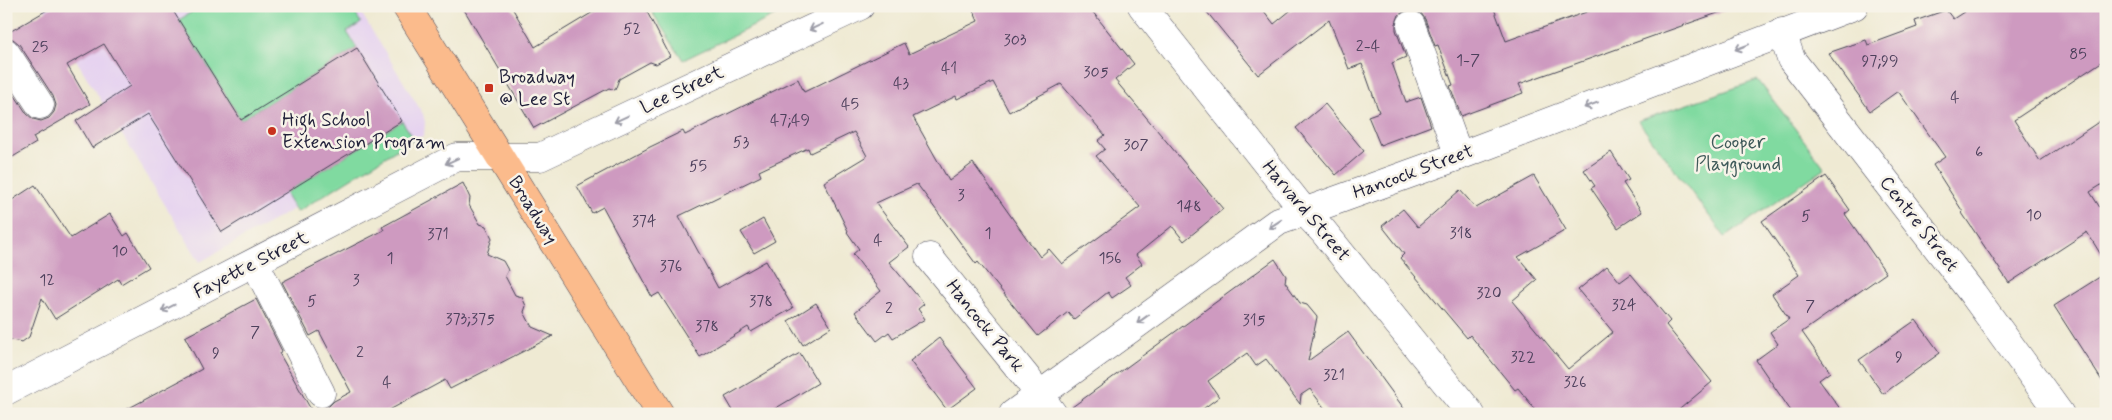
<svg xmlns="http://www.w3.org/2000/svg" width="2112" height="420" font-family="Mynerve,sans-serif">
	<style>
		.built { fill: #e6d3f0 }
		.green { fill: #80daa0; stroke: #517e6e }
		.building { fill: #ce9ac0; fill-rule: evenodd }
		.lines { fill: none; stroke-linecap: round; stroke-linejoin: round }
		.minor-casing { stroke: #414052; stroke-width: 29 }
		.major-casing { stroke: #414052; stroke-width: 29 }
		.minor { stroke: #fff; stroke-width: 28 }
		.major { stroke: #fbbb8c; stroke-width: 28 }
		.oneway { stroke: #9c9ca7 }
		.poi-dot { fill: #c8321e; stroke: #f7f3e8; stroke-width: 2 }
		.labels { text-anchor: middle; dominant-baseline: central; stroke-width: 5; stroke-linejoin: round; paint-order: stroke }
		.number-label { font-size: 16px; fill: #4d405c }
		.poi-label { font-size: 19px; fill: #22223b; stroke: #f7f3e8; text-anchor: start }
		.street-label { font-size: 19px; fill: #22223b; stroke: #f7f3e8 }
		.park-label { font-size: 19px; fill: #3e5959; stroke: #f7f3e8 }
	</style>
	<rect width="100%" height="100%" fill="#f7f3e8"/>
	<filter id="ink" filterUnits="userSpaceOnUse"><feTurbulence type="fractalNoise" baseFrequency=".02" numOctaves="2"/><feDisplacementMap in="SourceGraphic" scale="10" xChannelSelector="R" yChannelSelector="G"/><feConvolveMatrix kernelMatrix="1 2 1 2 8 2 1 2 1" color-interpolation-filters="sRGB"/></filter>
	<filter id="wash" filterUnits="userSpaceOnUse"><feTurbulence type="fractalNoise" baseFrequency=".0096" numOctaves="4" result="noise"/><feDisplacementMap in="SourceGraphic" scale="20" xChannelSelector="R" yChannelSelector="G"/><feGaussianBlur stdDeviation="1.12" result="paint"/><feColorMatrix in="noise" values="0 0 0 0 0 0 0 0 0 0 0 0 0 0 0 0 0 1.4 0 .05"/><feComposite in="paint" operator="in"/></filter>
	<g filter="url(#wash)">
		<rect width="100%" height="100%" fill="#efead3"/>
		<path class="built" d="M43,6H357L423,114L425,122L424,135L200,262Z"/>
		<g class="green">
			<path d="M201,6H351L361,23L347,32L357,48L241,120L179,20Z"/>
			<path d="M648,6H795L683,60Z"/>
			<path d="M1758,80L1825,168L1725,237L1638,121Z"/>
			<path d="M402,121L414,139L297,212L285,193Z"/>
		</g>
		<g id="blocks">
			<g class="building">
				<path d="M54,6H170L241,120L357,48L402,121L222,232L148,114L92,148L76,121L130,86L104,44L67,65L90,104L33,137L36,143L6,161V82L27,114L33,119L41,121L49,118L54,112L56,105L53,96L19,44L13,39L6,38V34Z"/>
				<path d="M462,6H511L535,47L603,6H644L670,56L656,64L650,62L619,79L615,90L609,88L534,128Z"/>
				<path d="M971,6H1088L1134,64L1115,80L1223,209L1184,241L1172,226L1136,255L1142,264L1125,277L1131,285L1112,298L1108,292L1074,319L1068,312L1038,336L978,262L976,264L917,184L876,203L909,247L889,262L924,304L918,309L925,319L893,338L889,332L877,341L855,312L881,291L853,254L859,249L847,232L848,231L824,182L867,156L854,132L810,153L808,148L759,171L761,176L679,216L718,288L766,261L793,308L751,332L748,327L700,357L659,293L652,297L603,207L592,213L577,186L650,147L683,131L685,135L798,79L804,92L904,43L909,54L978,21ZM993,82L1009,112L1061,84L1105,135L1098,141L1105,149L1096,156L1140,207L1062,264L1049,249L1040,257L973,163L949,181L913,117L956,96L957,99Z"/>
				<path d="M1202,6H1260L1274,24L1296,6H1493L1506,41L1603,6H1728L1729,9L1519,84L1523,93L1461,116L1450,86L1453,85L1438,45L1435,46L1425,19L1421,13L1414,10L1405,11L1399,15L1396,23V30L1406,57L1392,63L1406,102L1421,97L1431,126L1380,145L1368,116L1379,112L1362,64L1349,69L1329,20L1258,75Z"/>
				<path d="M1973,6H2099L2106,16V59L2014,120L2040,161L2106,117V182L2090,192L2106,217V263L2087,232L2009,283L1962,213L1963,212L1933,165L1945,157L1898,91L1870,111L1828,53L1866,40L1868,45L1917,27L1915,21L1946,10L1953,19Z"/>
				<path d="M1325,104L1364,151L1336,175L1296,128Z"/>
				<path d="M1611,152L1629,180L1623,183L1642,212L1618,228L1591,188L1595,186L1584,170Z"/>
				<path d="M1534,176L1566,230L1518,257L1537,280L1512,301L1568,369L1613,332L1578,290L1607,266L1620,282L1631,274L1670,321L1666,325L1712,382L1674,414H1539L1518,388L1515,390L1470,335L1467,338L1400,258L1404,254L1382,226L1403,209L1418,227L1460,190L1476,208Z"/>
				<path d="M1826,176L1850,210L1845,214L1886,273L1802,332L1830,372L1819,380L1844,414H1793L1756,360L1778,344L1770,332L1789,319L1772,294L1799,275L1762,221Z"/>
				<path d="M463,183L470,198L469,205L480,224L486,226L492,238L487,254L503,261L508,270L505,276L515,295L522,297L526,306L524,312L532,327L553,336L450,389L445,380L382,414H118L202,369L185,337L256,299L282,351L279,353L313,413L328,407L334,401L351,392L319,331L310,336L282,282L384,230L382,227Z"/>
				<path d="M35,185L71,238L110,214L124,236L128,233L149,267L121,284L118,279L55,319L42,298L29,337L22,342L6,339V204Z"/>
				<path d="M763,219L775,241L754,253L741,232Z"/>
				<path d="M1275,259L1286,276L1285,282L1300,303L1307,305L1317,317L1308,361L1348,332L1408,414H1329L1310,389L1301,395L1300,404L1266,359L1256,366L1247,353L1208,381L1219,397L1196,414H1068V410Z"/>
				<path d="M2106,273V387L2054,306Z"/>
				<path d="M816,303L831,327L803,345L788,321Z"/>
				<path d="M1916,320L1940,353L1883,394L1859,360Z"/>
				<path d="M939,338L977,388L947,410L910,361Z"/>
				<path d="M800,353L818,383L766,414H735L725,397Z"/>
			</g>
		</g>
	</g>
	<g filter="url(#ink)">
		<use href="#blocks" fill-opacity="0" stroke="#414052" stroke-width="1"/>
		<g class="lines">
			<g class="minor-casing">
				<g id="minor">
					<path d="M1142,6L1304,211L1323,231L1471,414"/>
					<path d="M1411,25L1459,156"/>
					<path d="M1782,32L1791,59L1973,294L2060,414"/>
					<path d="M6,53L40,105"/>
					<path d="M929,257L1027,378L1053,414"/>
					<path d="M255,263L321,393"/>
					<path d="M6,391L457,157H540L860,6"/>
					<path d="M1013,414L1279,221L1459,156L1854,6"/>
				</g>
			</g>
			<g class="major-casing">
				<path id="major" d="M406,6L660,414"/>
			</g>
			<use href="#minor" class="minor"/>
			<use href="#major" class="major"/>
		</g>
		<defs><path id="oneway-shaft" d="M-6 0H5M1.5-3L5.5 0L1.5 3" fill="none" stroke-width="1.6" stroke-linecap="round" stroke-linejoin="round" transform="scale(1.25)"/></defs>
		<g class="oneway">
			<use href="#oneway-shaft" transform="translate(816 27) rotate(155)"/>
			<use href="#oneway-shaft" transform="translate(1742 47) rotate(159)"/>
			<use href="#oneway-shaft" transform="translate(1591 105) rotate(159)"/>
			<use href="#oneway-shaft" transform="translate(621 119) rotate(155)"/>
			<use href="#oneway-shaft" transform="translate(452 161) rotate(156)"/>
			<use href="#oneway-shaft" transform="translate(1275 224) rotate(147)"/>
			<use href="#oneway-shaft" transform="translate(168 308) rotate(153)"/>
			<use href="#oneway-shaft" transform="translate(1143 319) rotate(144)"/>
		</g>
	</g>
	<g class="poi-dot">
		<rect x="484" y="83" width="10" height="10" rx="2.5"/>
		<circle cx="272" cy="131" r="5"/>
	</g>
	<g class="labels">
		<g class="number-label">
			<text x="632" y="29">52</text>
			<text x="1015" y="40">303</text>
			<text x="1368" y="46">2-4</text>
			<text x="40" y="47">25</text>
			<text x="2078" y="54">85</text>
			<text x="1468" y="60">1-7</text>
			<text x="1880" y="61">97;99</text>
			<text x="949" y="68">41</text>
			<text x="1096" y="72">305</text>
			<text x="901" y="83">43</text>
			<text x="1955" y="97">4</text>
			<text x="850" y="104">45</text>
			<text x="790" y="120">47;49</text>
			<text x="741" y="142">53</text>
			<text x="1136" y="145">307</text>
			<text x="1979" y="152">6</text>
			<text x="698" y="166">55</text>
			<text x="961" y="195">3</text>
			<text x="1189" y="206">148</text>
			<text x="2034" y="215">10</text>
			<text x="1806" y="216">5</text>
			<text x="644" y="221">374</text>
			<text x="988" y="233">1</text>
			<text x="1461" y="233">318</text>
			<text x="438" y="234">371</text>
			<text x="878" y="240">4</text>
			<text x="120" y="251">10</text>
			<text x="390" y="258">1</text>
			<text x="1110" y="258">156</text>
			<text x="671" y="266">376</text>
			<text x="47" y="280">12</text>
			<text x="356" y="280">3</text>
			<text x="1489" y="293">320</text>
			<text x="312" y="301">5</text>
			<text x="761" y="301">378</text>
			<text x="1624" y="305">324</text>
			<text x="1810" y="306">7</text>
			<text x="889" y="308">2</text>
			<text x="470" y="319">373;375</text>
			<text x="1254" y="320">315</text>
			<text x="707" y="326">378</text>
			<text x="255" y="332">7</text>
			<text x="360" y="352">2</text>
			<text x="216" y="353">9</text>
			<text x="1523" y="357">322</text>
			<text x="1899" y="357">9</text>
			<text x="1334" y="375">321</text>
			<text x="387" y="382">4</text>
			<text x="1575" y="382">326</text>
		</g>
		<g class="poi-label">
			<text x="499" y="77">Broadway<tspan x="499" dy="22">@ Lee St</tspan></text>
			<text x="282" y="120">High School<tspan x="282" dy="22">Extension Program</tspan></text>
		</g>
		<g class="street-label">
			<text transform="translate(682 90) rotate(-25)">Lee Street</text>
			<text transform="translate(1413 172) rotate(-20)">Hancock Street</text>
			<text transform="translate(533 210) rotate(58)">Broadway</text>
			<text transform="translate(1306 211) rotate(50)">Harvard Street</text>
			<text transform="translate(1919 224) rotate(52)">Centre Street</text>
			<text transform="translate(251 265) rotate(-27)">Fayette Street</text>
			<text transform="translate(985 326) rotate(51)">Hancock Park</text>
		</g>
		<g class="park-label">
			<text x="1738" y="142">Cooper<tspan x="1738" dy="22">Playground</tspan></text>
		</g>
	</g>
	<rect width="2112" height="420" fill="none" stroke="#f7f3e8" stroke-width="25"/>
</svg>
